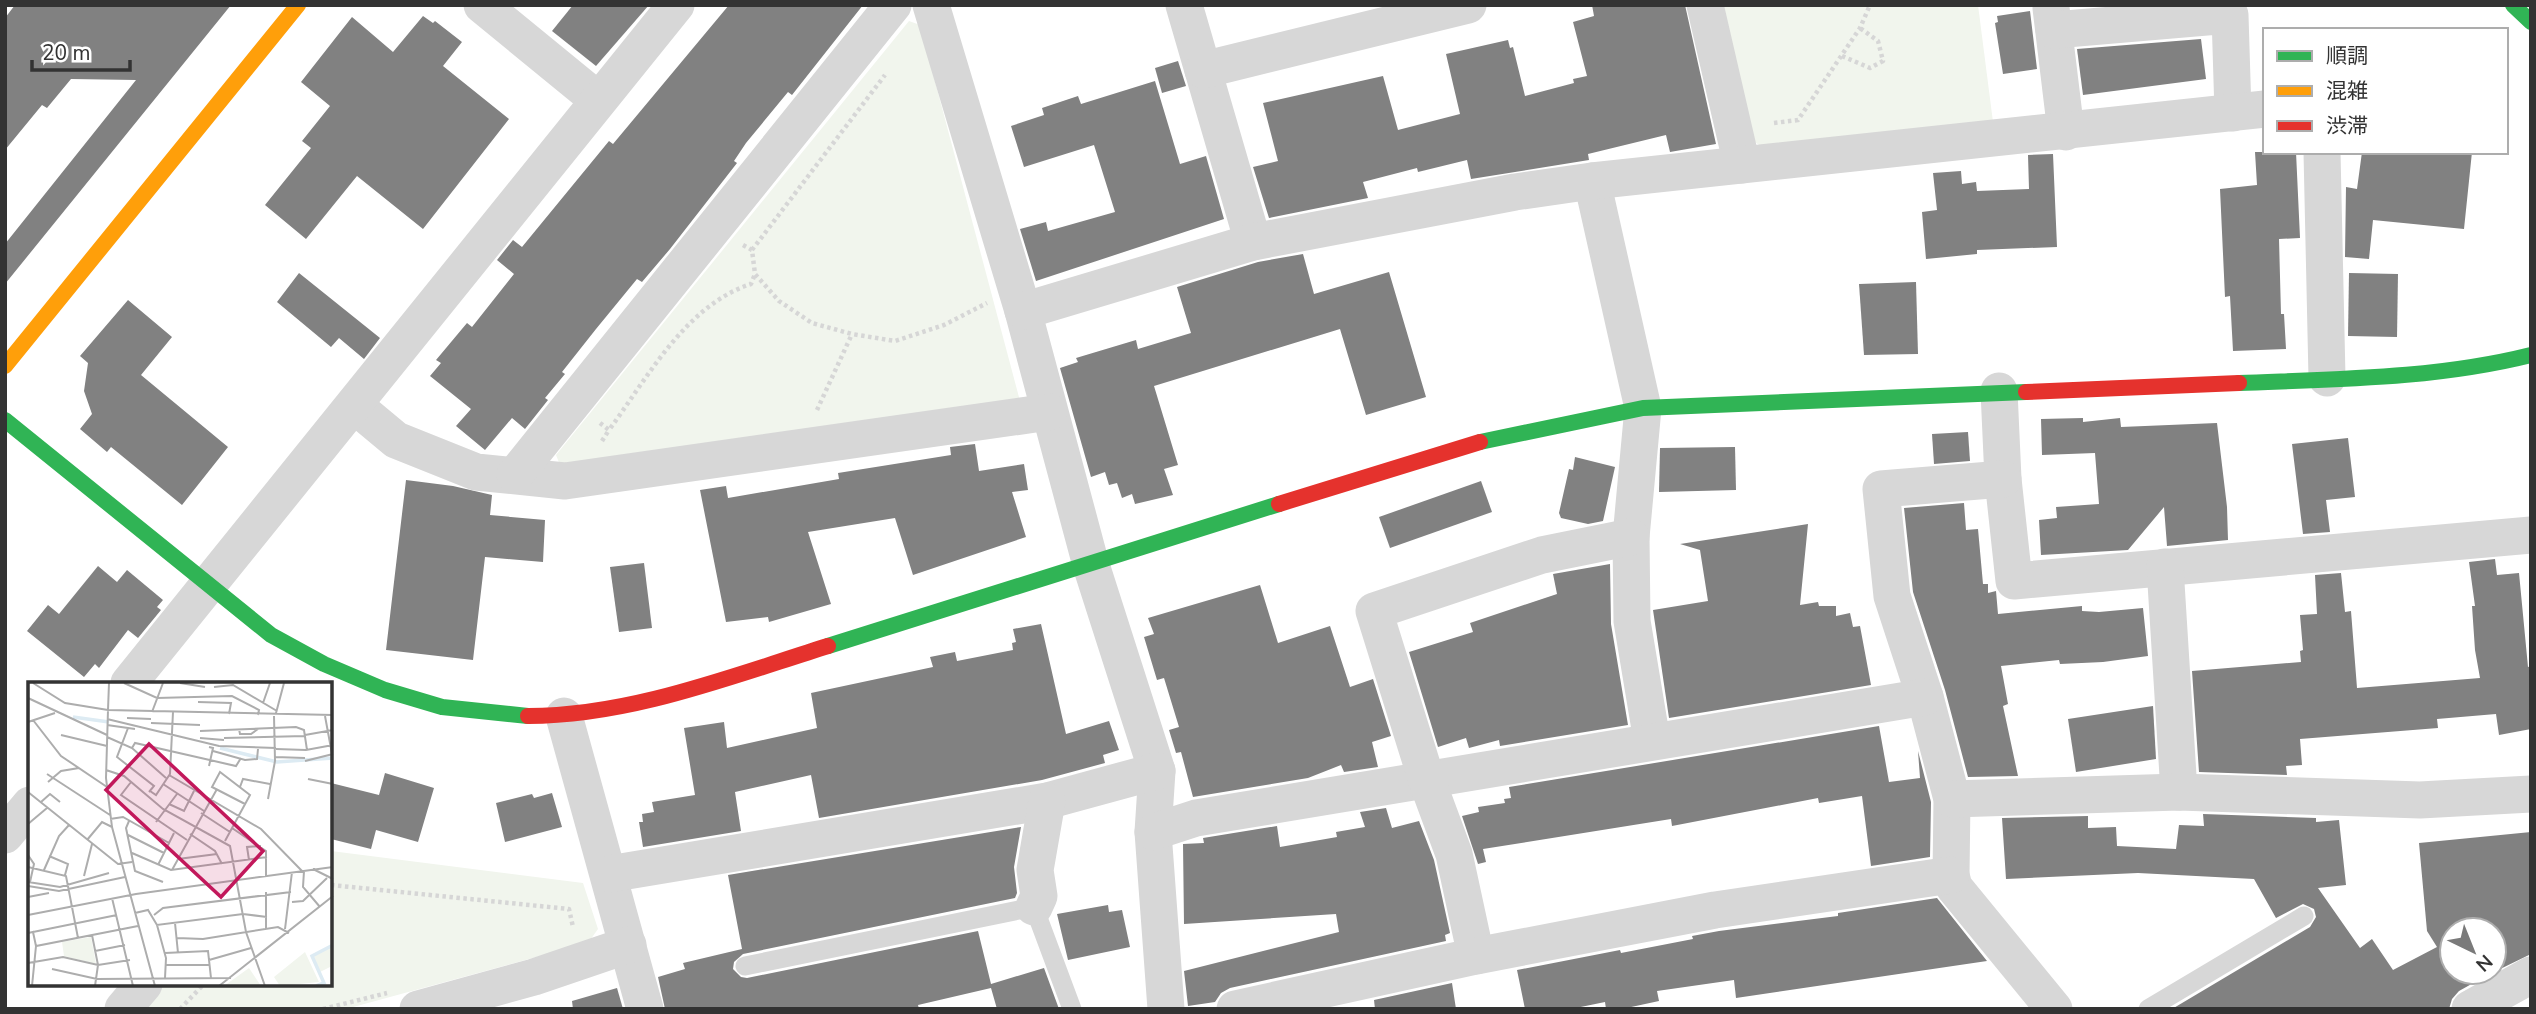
<svg xmlns="http://www.w3.org/2000/svg" width="2536" height="1014" font-family="'Nunito Sans','Noto Sans JP',sans-serif">
	<style>
		.green { fill: #f1f5ed }
		.building { fill: #818181 }
		.lines { fill: none; stroke-linecap: round; stroke-linejoin: round }
		.path { stroke: #d6d6d6; stroke-width: 4.5; stroke-dasharray: 3.5 3.5; stroke-linecap: butt }
		.lane { stroke: #d7d7d7; stroke-width: 19 }
		.street { stroke: #d7d7d7; stroke-width: 37 }
		.fast { stroke: #30b455; stroke-width: 16 }
		.slow { stroke: #ff9f0a; stroke-width: 16 }
		.jam { stroke: #e5322d; stroke-width: 16 }
		.inset-river { fill: none; stroke: #ddebf3; stroke-width: 3.5 }
		.inset-road { fill: none; stroke: #adadad; stroke-width: 2 }
		.view { fill: #c2185b; fill-opacity: 0.15; stroke: #c2185b; stroke-width: 3.5 }
		.inset-edge { fill: none; stroke: #333; stroke-width: 3.5 }
	</style>
	<rect width="100%" height="100%" fill="#fff"/>
	<g class="green">
		<path d="M1721,5H1978L1993,122L1762,147L1749,138Z"/>
		<path d="M909,21L920,25L1020,401L560,465L556,455Z"/>
		<path d="M331,851L583,883L598,929L588,943L346,1009H143L164,984H331Z"/>
	</g>
	<g class="building">
		<path d="M15,5H231L5,284V244L136,80L71,79L47,108L42,105L5,150V18Z"/>
		<path d="M573,5H649L596,66L552,31Z"/>
		<path d="M729,5H863L792,95L788,92L746,143L734,161L737,163L670,249L642,282L637,279L596,329L562,372L565,374L545,398L548,400L525,429L512,418L485,450L456,426L471,409L430,376L441,363L436,360L467,323L472,327L514,274L497,260L513,240L522,247L609,141L613,144Z"/>
		<path d="M1592,5H1685L1716,144L1670,152L1666,135L1588,154L1589,160L1471,179L1467,160L1418,172L1417,168L1363,182L1368,198L1269,218L1253,167L1278,161L1263,103L1383,76L1398,130L1460,114L1446,54L1508,40L1510,48L1513,47L1525,96L1574,83L1573,79L1587,76L1573,22L1594,16Z"/>
		<path d="M2030,11L2037,69L2003,74L1995,23L1998,22L1997,16Z"/>
		<path d="M423,16L433,23L435,21L462,42L443,66L509,119L423,229L357,176L306,239L265,205L311,148L302,141L330,106L301,82L352,17L393,52Z"/>
		<path d="M2201,39L2206,79L2083,95L2077,49Z"/>
		<path d="M1178,61L1186,86L1162,93L1155,68Z"/>
		<path d="M1155,81L1180,164L1206,156L1224,219L1036,281L1020,229L1046,222L1048,231L1115,212L1094,145L1024,167L1011,126L1044,115L1042,108L1078,96L1081,104Z"/>
		<path d="M2255,152H2296L2300,238L2279,239L2281,314H2284L2286,349L2233,351L2230,296L2225,297L2220,189L2257,185Z"/>
		<path d="M2362,152H2472L2464,229L2373,220L2369,259L2345,257L2346,187L2357,189Z"/>
		<path d="M2053,154L2057,247L1977,250V254L1926,259L1922,212L1937,210L1933,173L1961,171L1962,184L1976,182L1977,191L2029,189L2028,155Z"/>
		<path d="M1303,254L1314,294L1389,272L1426,397L1366,415L1340,329L1154,386L1178,465L1164,469L1173,495L1135,504L1132,494L1122,498L1117,483L1109,485L1105,472L1091,477L1060,368L1078,362L1076,358L1136,340L1138,349L1191,333L1177,287L1258,262Z"/>
		<path d="M299,273L380,338L364,359L339,338L331,347L277,302Z"/>
		<path d="M2349,273L2398,274L2397,337L2348,336Z"/>
		<path d="M1916,282L1918,354L1864,355L1859,284Z"/>
		<path d="M128,300L172,337L141,375L228,447L182,505L111,447L107,452L80,429L92,414L84,391L88,363L80,356Z"/>
		<path d="M2083,418V422L2120,418L2121,427L2217,423L2227,507L2228,540L2167,546L2164,507L2128,550L2041,555L2039,520L2057,518L2056,507L2099,504L2095,453L2042,455L2041,419Z"/>
		<path d="M1968,432L1970,461L1934,464L1932,434Z"/>
		<path d="M2348,438L2355,497L2326,500L2330,532L2303,534L2292,444Z"/>
		<path d="M975,444L979,471L1024,464L1028,490L1012,492L1026,537L913,575L895,518L808,532L831,604L769,622L768,617L726,622L700,490L726,486L728,498L839,479L838,473L951,455L950,447Z"/>
		<path d="M1735,447L1736,490L1659,492L1660,448Z"/>
		<path d="M1575,457L1615,467L1603,521L1588,524L1561,518L1559,513L1569,469L1573,470Z"/>
		<path d="M406,480L453,486L492,495L490,515L545,520L543,562L485,557L473,660L386,650Z"/>
		<path d="M1481,481L1492,512L1390,548L1379,517Z"/>
		<path d="M1964,503L1966,530L1978,529L1983,584H1988V593L1996,591L1998,614L2082,606V611L2099,612L2143,608L2148,656L2103,662L2060,664L2059,660L2001,666L2008,704L2003,706L2018,776L1968,777L1945,690L1913,592L1904,508Z"/>
		<path d="M1808,524L1800,605L1818,602L1819,606H1836V616L1850,613L1853,627L1860,626L1871,685L1669,718L1653,610L1708,601L1700,550L1680,544Z"/>
		<path d="M2495,559L2497,575L2519,573L2528,667L2531,666V729L2499,735L2496,714L2437,719L2438,728L2300,739L2302,765L2286,766L2287,775L2199,772L2192,671L2301,662L2300,651L2303,650L2300,615L2317,614L2315,575L2341,573L2345,612L2351,611L2357,688L2480,678L2475,650L2472,606H2475L2469,562Z"/>
		<path d="M644,563L652,628L619,632L610,567Z"/>
		<path d="M1610,564L1611,624L1628,725L1500,746L1499,740L1469,748L1466,738L1438,747L1409,652L1473,632L1470,623L1557,594L1553,574Z"/>
		<path d="M98,566L117,582L127,570L163,600L157,607L161,610L138,638L128,630L99,668L95,664L84,677L27,631L48,605L59,614Z"/>
		<path d="M1260,585L1278,643L1330,626L1350,687L1373,679L1391,736L1372,742L1378,767L1344,772L1341,765L1308,778L1193,797L1181,752L1176,753L1169,730L1179,727L1164,678L1157,680L1144,637L1154,634L1148,618Z"/>
		<path d="M1041,624L1066,734L1109,721L1119,750L1103,755L1105,763L1042,780L819,818L811,775L735,792L741,831L643,847L639,822H643L642,814L654,812L652,802L695,795L684,728L724,722L727,748L817,728L811,693L933,667L930,657L955,652L957,661L1013,650L1012,643L1016,642L1013,629Z"/>
		<path d="M2153,706L2156,759L2076,772L2068,719Z"/>
		<path d="M1879,726L1889,782L1920,778L1918,751L1931,802L1930,857L1871,866L1862,796L1819,803L1818,798L1672,826L1671,819L1483,849L1486,862L1478,864L1462,816L1479,812L1478,807L1505,803L1504,799L1511,798L1509,787Z"/>
		<path d="M385,773L434,788L418,842L376,830L371,849L331,839V783L379,795Z"/>
		<path d="M552,793L562,827L505,842L496,803L532,794L534,798Z"/>
		<path d="M1386,808L1392,828L1419,821L1434,860L1450,933L1445,935L1446,941L1230,988L1221,993L1215,1002L1188,1006L1184,971L1339,932L1336,914L1184,924L1183,844L1204,843L1203,838L1277,826L1280,847L1337,837L1336,832L1365,827L1360,812Z"/>
		<path d="M2203,814L2316,818V822L2339,820L2346,885L2318,888L2360,948L2372,939L2393,970L2437,947L2427,931L2419,843L2531,832V954L2494,972V930H2452V972H2493L2459,991L2452,999L2449,1009H2172L2310,927L2316,917L2314,909L2303,904L2276,918L2254,879L2138,873L2006,879L2002,818L2088,816V828L2116,827L2117,846L2176,849L2179,825L2204,826Z"/>
		<path d="M1021,827L1014,867L1017,893L1015,898L743,954L734,962L733,969L741,977L747,978L978,931L991,984L1044,968L1059,1009H997L991,988L918,1005L919,1009H665L658,977L685,969L683,963L742,949L728,875Z"/>
		<path d="M1937,898L1987,961L1736,998L1734,980L1657,991L1659,1001L1622,1009H1606L1605,1002L1571,1009H1525L1517,970L1620,950L1621,953L1693,939L1692,936L1719,931L1838,916V913Z"/>
		<path d="M1108,905L1109,912L1122,910L1130,947L1068,960L1057,914Z"/>
		<path d="M1452,983L1456,1009H1375L1374,1000Z"/>
		<path d="M617,988L623,1009H573L572,1001Z"/>
	</g>
	<g class="lines">
		<g class="path">
			<path d="M1842,56L1870,68L1883,61L1878,41L1860,28"/>
			<path d="M1774,123L1798,120L1860,28L1870,5"/>
			<path d="M743,245L752,250L755,274L779,301L812,323L852,334L895,341L944,325L987,303"/>
			<path d="M752,250L885,75"/>
			<path d="M817,410L852,334"/>
			<path d="M600,423L609,430C648,377 686,305 751,284L755,274"/>
			<path d="M602,441L609,430"/>
			<path d="M331,885L569,909L573,927"/>
			<path d="M180,1009L204,984"/>
			<path d="M323,1009L387,993"/>
		</g>
		<g class="lane">
			<path d="M745,966L1034,907L1072,1009"/>
			<path d="M2148,1009L2304,916"/>
		</g>
		<g class="street">
			<path d="M482,5L598,100"/>
			<path d="M931,5L1023,311L1091,565L1157,771L1153,832L1166,1009"/>
			<path d="M1184,5L1253,242"/>
			<path d="M1705,5L1742,165"/>
			<path d="M2051,8L2066,132"/>
			<path d="M2054,30L2230,15L2233,113"/>
			<path d="M1203,70L1468,5"/>
			<path d="M2322,152L2327,378"/>
			<path d="M1592,181L1643,408L1631,537L1632,621L1652,741"/>
			<path d="M1023,311L1253,242L1515,192L1592,181L2265,109"/>
			<path d="M1999,391L2003,479L2014,581L2531,535"/>
			<path d="M354,405L396,440L476,472L565,481L1049,412"/>
			<path d="M515,475L893,5"/>
			<path d="M2003,479L1881,489L1892,596L1925,697L1952,799L1951,875L1954,887L2054,1009"/>
			<path d="M2165,567L2179,792"/>
			<path d="M129,683L676,5"/>
			<path d="M564,716L645,1009"/>
			<path d="M1952,799L2179,792L2420,800L2531,794"/>
			<path d="M1153,832L1196,818L1925,697"/>
			<path d="M5,835L30,805"/>
			<path d="M609,874L1047,801L1157,771"/>
			<path d="M1034,907L1039,896L1035,870L1047,801"/>
			<path d="M1476,956L1454,854L1427,781L1374,611L1542,555L1631,537"/>
			<path d="M123,1009L144,984"/>
			<path d="M418,1009L534,977L628,945"/>
			<path d="M1235,1009L1476,956L1715,910L1951,875"/>
			<path d="M2470,1009L2531,975"/>
		</g>
		<g class="fast">
			<path d="M2513,5L2531,22"/>
			<path d="M2239,383C2337,379 2435,379 2531,355"/>
			<path d="M5,420L271,635L324,664L385,690L442,707L528,716"/>
			<path d="M1480,442L1643,408L2026,392"/>
			<path d="M828,646L1279,504"/>
		</g>
		<path class="slow" d="M5,366L298,5"/>
		<g class="jam">
			<path d="M2026,392L2239,383"/>
			<path d="M1279,504L1480,442"/>
			<path d="M528,716C630,716 732,676 828,646"/>
		</g>
	</g>
	<g transform="translate(28 682)">
		<rect width="304" height="304" fill="#fff"/>
		<path d="M63,255L68,282L36,274L34,260ZM304,264V284L292,290L285,274ZM277,270L291,300L252,304L246,295ZM221,286L233,304H196Z" fill="#f1f5ed"/>
		<path class="inset-river" d="M45,35L81,40M192,66L249,80L305,76M288,304L296,301L284,274L305,263"/>
		<path class="inset-road" d="M5,1L37,21L80,28M81,1L80,28L305,33M96,1L129,16L204,14L231,28L230,33M152,1L177,5M186,5L205,3L249,29M0,16L79,53M170,20L203,21L201,32M235,21L242,1M80,28L78,96L84,145L127,304M124,30L135,1M248,31L256,1M297,34L304,72M99,36L123,37M79,37L191,64L248,66M5,38L33,74L79,105M0,40L27,31M123,41L172,43M79,43L107,47M100,46L89,75L126,104L121,110M211,47L212,52H223L230,47M172,49L268,45L276,48L279,68M33,53L79,64M277,53L305,48M79,55L104,66L138,96M172,56L196,58M196,56L277,54M104,66L107,61L208,84L213,76M248,67L278,68L305,63M185,69L217,78L229,77L230,67M247,75L277,76M277,79L305,72M181,84L185,66L181,65M78,88L96,94L135,127L202,164L218,250L237,304M19,92L82,133M141,93L233,147L274,189M280,97L305,102M20,100L33,89L51,86M103,100L93,113L159,158M135,102L176,129M212,105L215,97L242,102M122,109L128,113L142,92L145,30M0,110L90,182L104,180M240,117L247,79L246,34M13,120L22,112L32,120M141,122L156,129L166,109M173,131L202,150M82,137L95,135L141,161M101,139L98,146L107,189L135,200M128,140L149,112M0,142L19,126M204,146L238,169V194M162,152L187,169L194,182M100,153L136,171M59,158L74,140L84,145M197,159L222,113L192,90L184,105L217,122M104,171L143,188L239,175M0,173L6,182L2,200M21,174L40,182L37,193M150,177L189,172M221,178L219,165L233,164M130,183L146,151M0,185L38,194L50,256M285,187L305,197M16,188L31,154L41,143M144,188L189,107M276,189L275,205L292,225M56,194L64,162M0,200L32,205L81,191M0,204L31,209L97,195M238,210V247M0,215L21,211M84,216L105,304M264,220L275,219L299,196M107,231L120,228L129,243L215,232L239,235M0,233L108,212L305,185M126,233L135,226L263,210M147,241L150,271M129,243L138,276L137,296M257,247L264,190M5,250L89,233M0,251L5,250L8,264L110,244M64,253L70,283L67,304M149,256L175,257L250,245L261,251M67,269L97,263M137,271L180,269L183,296M181,278L223,266M0,281L35,275L70,283L102,278M137,283H182M24,287L69,297L203,296M4,304L8,264M191,304L305,214"/>
		<path class="view" d="M121,62L235,169L193,215L78,108Z"/>
		<rect width="304" height="304" class="inset-edge"/>
	</g>
	<rect width="2536" height="1014" fill="none" stroke="#333333" stroke-width="14"/>
	<rect x="2263" y="28" width="245" height="126" fill="#ffffff" stroke="#adadad" stroke-width="2"/>
	<rect x="2277" y="51" width="35" height="10" fill="#30b455" stroke="#adadad" stroke-width="2"/>
	<text x="2326" y="63" font-size="21" fill="#333333">順調</text>
	<rect x="2277" y="86" width="35" height="10" fill="#ff9f0a" stroke="#adadad" stroke-width="2"/>
	<text x="2326" y="98" font-size="21" fill="#333333">混雑</text>
	<rect x="2277" y="121" width="35" height="10" fill="#e5322d" stroke="#adadad" stroke-width="2"/>
	<text x="2326" y="133" font-size="21" fill="#333333">渋滞</text>
	<g transform="translate(2473 951) rotate(137)"><circle r="33" fill="#ffffff" stroke="#adadad" stroke-width="2"/>
	<path d="M0-5L12 26L0 18L-12 26Z" fill="#7a7a7a"/>
	<text y="-10" font-size="19" font-weight="bold" text-anchor="middle" fill="#333333">N</text>
	</g>
	<path d="M32 60v10h98v-10" fill="none" stroke="#333333" stroke-width="3.5"/>
	<text x="42" y="60" font-size="21" fill="#333333" stroke="#ffffff" stroke-width="5" paint-order="stroke">20 m</text>
</svg>
